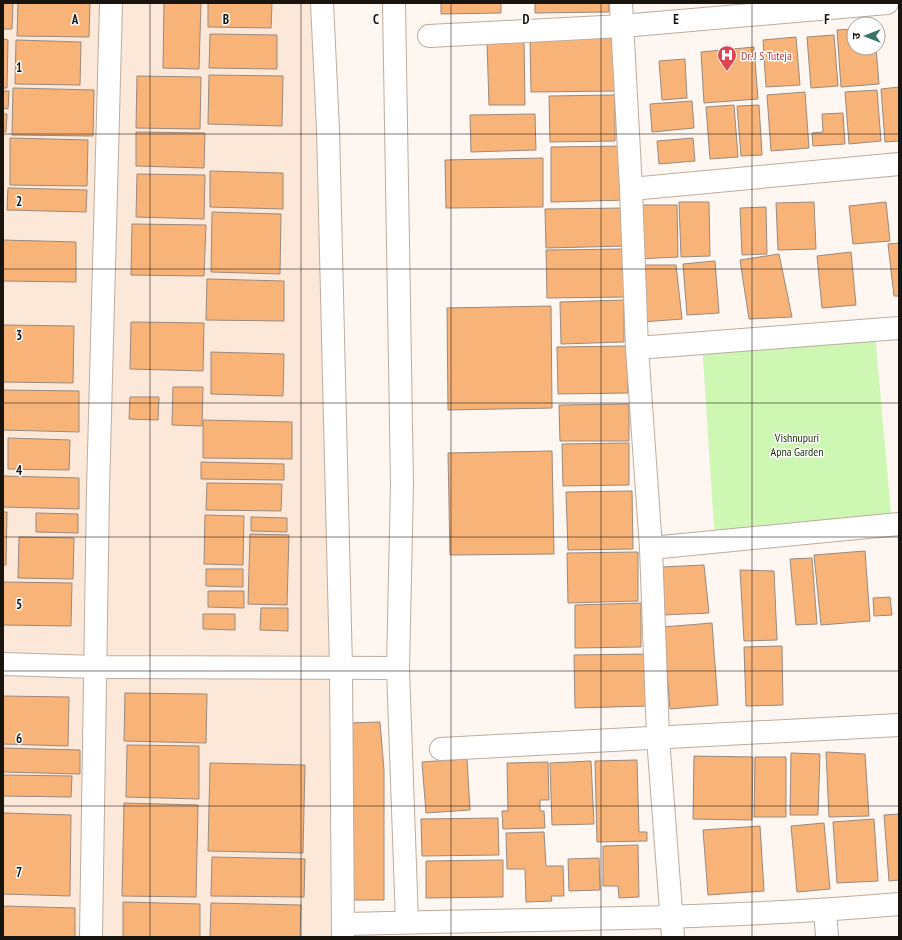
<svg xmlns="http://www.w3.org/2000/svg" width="902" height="940" font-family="'PT Sans Narrow','Noto Sans Devanagari',sans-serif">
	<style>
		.built { fill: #fce8d9 }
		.green { fill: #cef7b4 }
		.building { fill: #f8b379; stroke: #9a897c }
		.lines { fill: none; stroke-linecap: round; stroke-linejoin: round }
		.minor-casing { stroke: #bdac9e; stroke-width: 24 }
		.minor { stroke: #fff; stroke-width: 22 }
		.grid { fill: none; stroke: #1a140f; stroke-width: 1; stroke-opacity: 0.55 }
		.labels { text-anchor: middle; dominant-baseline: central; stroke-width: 3; stroke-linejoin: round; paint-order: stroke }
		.health-label { font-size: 12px; fill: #be3a42; stroke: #fff; text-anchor: start }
		.park-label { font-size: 12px; fill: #163100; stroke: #fff }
		.grid-label { font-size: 13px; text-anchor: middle; font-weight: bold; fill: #1a140f; stroke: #fff; stroke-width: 3; stroke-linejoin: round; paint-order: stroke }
	</style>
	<rect width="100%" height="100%" fill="#fef6f1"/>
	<path class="built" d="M3,3H317L332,625V937H3Z"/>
	<path class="green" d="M875,334L893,535L715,542L702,343Z"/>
	<g class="building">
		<path d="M3,3H13L12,29H3Z"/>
		<path d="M18,3H90L89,37L17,36Z"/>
		<path d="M164,3H201L199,69L163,68Z"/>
		<path d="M208,3H272L271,28L208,27Z"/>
		<path d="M441,3H501V13L441,14Z"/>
		<path d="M535,3H609V12L535,13Z"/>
		<path d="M854,29V48H876L879,84L841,87L837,30Z"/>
		<path d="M210,34L277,35V69L209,68Z"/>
		<path d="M834,35L838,86L811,88L807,37Z"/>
		<path d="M615,37L616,91L531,92L530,38Z"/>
		<path d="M796,37L800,85L766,87L763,40Z"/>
		<path d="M3,39L8,40L7,88H3Z"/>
		<path d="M16,40L81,42L80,85L15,84Z"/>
		<path d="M524,40L525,105H489L487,41Z"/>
		<path d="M754,47L758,99L704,103L701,52Z"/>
		<path d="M685,59L687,98L662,100L659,61Z"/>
		<path d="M209,75L283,76L282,126L208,124Z"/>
		<path d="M137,76L201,77L200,129L136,128Z"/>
		<path d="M899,87V141L885,142L881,89Z"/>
		<path d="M13,88L94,90L93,136L12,135Z"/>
		<path d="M877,90L881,141L849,144L845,92Z"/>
		<path d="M3,91H9L8,109L3,108Z"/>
		<path d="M805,92L809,148L771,151L767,95Z"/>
		<path d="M615,95V141L550,142L549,96Z"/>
		<path d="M692,101L694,128L652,132L650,104Z"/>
		<path d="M734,105L738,157L710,159L706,107Z"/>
		<path d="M759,105L762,155L741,156L737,106Z"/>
		<path d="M843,113L845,144L813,146L812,133L823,132L822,114Z"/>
		<path d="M3,114H7L6,132H3Z"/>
		<path d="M535,114L536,150L471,152L470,115Z"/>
		<path d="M136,132L205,133L204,168L136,166Z"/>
		<path d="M10,138L88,140L87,186L10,185Z"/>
		<path d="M693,138L695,161L659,164L657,141Z"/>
		<path d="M627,146L628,200L551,202V147Z"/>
		<path d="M543,158V207L446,208L445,160Z"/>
		<path d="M210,171L283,173V209L210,207Z"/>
		<path d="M137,174L205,175L204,219L136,217Z"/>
		<path d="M8,188L87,190L86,212L7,210Z"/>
		<path d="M679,202H709L710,256L681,257Z"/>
		<path d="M814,202L816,249L778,250L776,203Z"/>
		<path d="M886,202L890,241L853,244L849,206Z"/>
		<path d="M637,205H677L678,257L638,259Z"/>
		<path d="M766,207L767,254L742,255L740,208Z"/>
		<path d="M627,208V246L546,248L545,209Z"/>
		<path d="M212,212L281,214L280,274L211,272Z"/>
		<path d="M132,224L206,225L204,276L131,275Z"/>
		<path d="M3,240L76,242V282L3,281Z"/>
		<path d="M899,243V296H894L888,244Z"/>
		<path d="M626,249L627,297L547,298L546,250Z"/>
		<path d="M851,252L856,305L822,308L817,256Z"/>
		<path d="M779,254L792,317L749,319L740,260Z"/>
		<path d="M715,261L719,313L687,315L683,264Z"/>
		<path d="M637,265H676L682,319L642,322Z"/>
		<path d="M207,279L284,281V321L206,320Z"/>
		<path d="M624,300V342L561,344L560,302Z"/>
		<path d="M551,306L552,408L448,410L447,308Z"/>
		<path d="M131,322L204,323L203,371L130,369Z"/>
		<path d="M3,325L74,326L73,383L3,382Z"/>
		<path d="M627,346L628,393L558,394L557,347Z"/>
		<path d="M211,352L284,354L283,396L211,394Z"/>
		<path d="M173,387H203L202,426L172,425Z"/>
		<path d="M3,390L79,391V432L3,430Z"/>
		<path d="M130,397H159L158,420L129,419Z"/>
		<path d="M629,404V441H560L559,405Z"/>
		<path d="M203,420L292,422V459L203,458Z"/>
		<path d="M8,438L70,440L69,470L8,469Z"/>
		<path d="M629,443V485L563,486L562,444Z"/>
		<path d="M552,451L554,554L450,555L448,453Z"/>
		<path d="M201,462L284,464V480L201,479Z"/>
		<path d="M3,476L79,478V509L3,507Z"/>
		<path d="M207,483L282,484L281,511L206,510Z"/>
		<path d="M632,491L633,549L568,550L566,492Z"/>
		<path d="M3,512H7L6,565H3Z"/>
		<path d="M36,513L78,514V533L36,532Z"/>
		<path d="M205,515L244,516L243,565L204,564Z"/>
		<path d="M251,517L287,518V532L251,531Z"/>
		<path d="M250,534L289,535L287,605L248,604Z"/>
		<path d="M19,537L74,538L73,579L18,578Z"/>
		<path d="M865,551L870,621L821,625L814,555Z"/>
		<path d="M638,552V601L568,603L567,553Z"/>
		<path d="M812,558L817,624L796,625L790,559Z"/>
		<path d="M704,565L709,613L663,615L661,567Z"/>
		<path d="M206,569H243V587L206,586Z"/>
		<path d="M740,570L774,571L777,640L744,641Z"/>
		<path d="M3,582L72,583L71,626L3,625Z"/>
		<path d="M208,591H244V608L208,607Z"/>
		<path d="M890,597L892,615L874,616L873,598Z"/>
		<path d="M641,603V647L575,648V605Z"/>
		<path d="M261,608H288V631L260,630Z"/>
		<path d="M203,614H235V630L203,629Z"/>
		<path d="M712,623L718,705L670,709L663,627Z"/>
		<path d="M782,646L783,705L746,706L744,647Z"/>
		<path d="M647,654L648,706L575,708L574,655Z"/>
		<path d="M125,693L207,694L206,743L124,741Z"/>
		<path d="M3,696L69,697L68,746L3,744Z"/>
		<path d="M380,722L384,770V900H352L350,723Z"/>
		<path d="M127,745L199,746V799L126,797Z"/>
		<path d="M3,748L80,750V774L3,772Z"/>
		<path d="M826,752L865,754L869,816L829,817Z"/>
		<path d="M791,753L820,754L818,815H790Z"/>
		<path d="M694,756L753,757L752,820L693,819Z"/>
		<path d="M755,757H786V817H754Z"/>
		<path d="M467,759L470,810L426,813L422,762Z"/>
		<path d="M637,760L639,832H647V841L597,842L595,761Z"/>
		<path d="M591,761L594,824L552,825L550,763Z"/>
		<path d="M548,762L549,800H540V811H544L545,828L503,829L502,811H508L507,763Z"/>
		<path d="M210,763L305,765L303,853L208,851Z"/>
		<path d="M3,775L72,776L71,797L3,796Z"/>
		<path d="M124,803L198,805L196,897L122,896Z"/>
		<path d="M3,813L71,815L70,896L3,894Z"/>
		<path d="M899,814V880L889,881L884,815Z"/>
		<path d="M498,818L499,855L422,856L421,819Z"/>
		<path d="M874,819L878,881L837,883L833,822Z"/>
		<path d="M824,823L830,889L797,892L791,826Z"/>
		<path d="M760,826L764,891L708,895L703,830Z"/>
		<path d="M544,832L546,866H563L564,896H551L552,901L526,902L525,869H507L506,833Z"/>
		<path d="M638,845L639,897L619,898L618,886H603V846Z"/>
		<path d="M212,857L305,859L304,897L211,896Z"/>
		<path d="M599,858L600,890L569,891L568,859Z"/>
		<path d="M503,860V897L426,898V861Z"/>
		<path d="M123,902L200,904V937H123Z"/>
		<path d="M211,903L301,905L300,937H210Z"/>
		<path d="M3,906L75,908V937H3Z"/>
	</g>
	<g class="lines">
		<g class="minor-casing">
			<g id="minor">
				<path d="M322,3L328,129L341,668L343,937"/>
				<path d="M394,3L402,484L398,668L407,922"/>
				<path d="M621,3L631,189L637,348L651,548L658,738L673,937"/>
				<path d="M429,36L622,26L887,3"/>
				<path d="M631,189L899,164"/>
				<path d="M637,348L899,328"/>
				<path d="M651,548L899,524"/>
				<path d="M3,664L95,667L398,668"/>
				<path d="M441,749L899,725"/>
				<path d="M825,910L827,937"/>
				<path d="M343,924C528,919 714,920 899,904"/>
				<path d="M91,937L98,490L111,3"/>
			</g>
		</g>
		<use href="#minor" class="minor"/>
	</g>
	<path class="grid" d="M150,3V937M301,3V937M451,3V937M601,3V937M752,3V937M3,134H899M3,269H899M3,403H899M3,537H899M3,671H899M3,806H899"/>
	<defs>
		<g id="hospital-pin" transform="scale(1)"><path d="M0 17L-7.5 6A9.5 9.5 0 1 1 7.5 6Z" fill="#e0444e" stroke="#fff"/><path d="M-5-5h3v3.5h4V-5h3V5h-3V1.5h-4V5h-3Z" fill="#fff"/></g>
	</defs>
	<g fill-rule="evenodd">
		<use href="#hospital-pin" x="727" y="55"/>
	</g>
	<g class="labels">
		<g class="health-label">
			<text x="741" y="55">Dr. J S Tuteja</text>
		</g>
		<g class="park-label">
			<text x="797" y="437">Vishnupuri<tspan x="797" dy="14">Apna Garden</tspan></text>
		</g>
	</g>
	<g class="grid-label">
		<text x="75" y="24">A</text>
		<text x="226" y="24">B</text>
		<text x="376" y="24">C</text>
		<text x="526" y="24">D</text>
		<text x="676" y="24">E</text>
		<text x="827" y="24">F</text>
		<text x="19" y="72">1</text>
		<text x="19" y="206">2</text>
		<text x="19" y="340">3</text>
		<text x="19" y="475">4</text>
		<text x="19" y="609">5</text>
		<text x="19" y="743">6</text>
		<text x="19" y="877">7</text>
	</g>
	<rect width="902" height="940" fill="none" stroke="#1a140f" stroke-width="8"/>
	<g transform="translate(866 36) rotate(270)"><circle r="19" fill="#ffffff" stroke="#a3a19f"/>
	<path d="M0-3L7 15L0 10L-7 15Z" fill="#387765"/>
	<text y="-6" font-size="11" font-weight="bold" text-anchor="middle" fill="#1a140f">उ</text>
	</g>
</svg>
